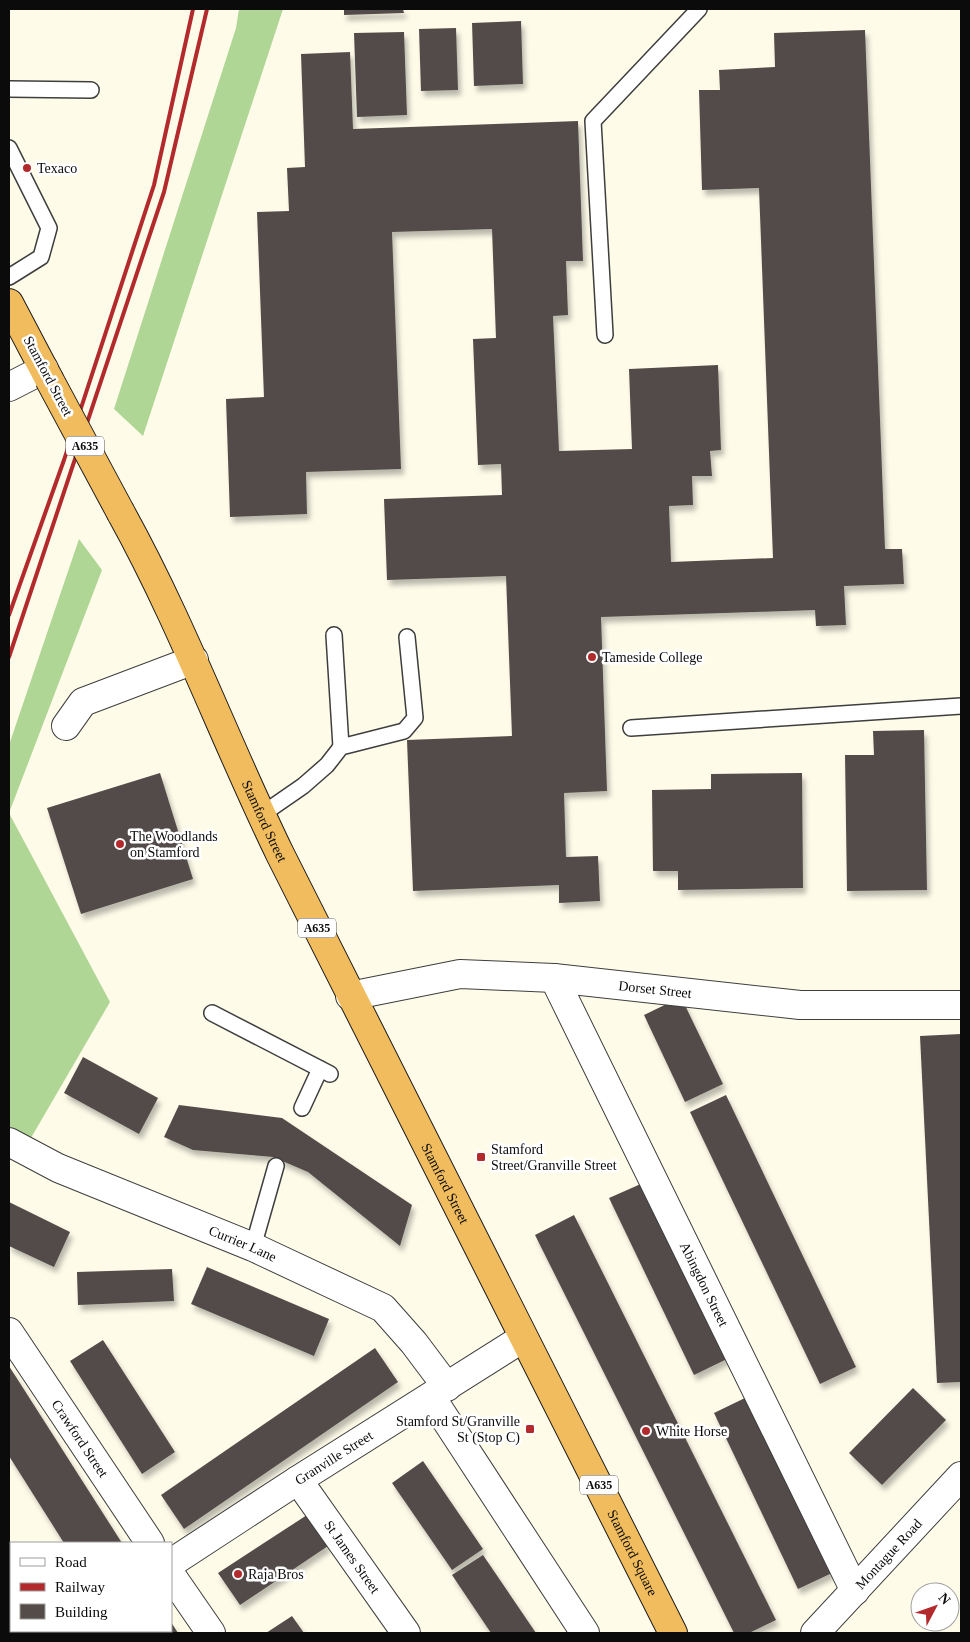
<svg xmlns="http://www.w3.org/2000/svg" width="970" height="1642" font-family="'Times New Roman',serif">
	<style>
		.forest { fill: #b0d695 }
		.building { fill: #534c48; filter: url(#shadow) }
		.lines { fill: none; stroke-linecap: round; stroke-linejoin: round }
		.service-casing { stroke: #3e3e3e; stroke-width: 18 }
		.minor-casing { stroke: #3e3e3e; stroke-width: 30 }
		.trunk-casing { stroke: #1c1c1c; stroke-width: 30 }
		.service { stroke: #fff; stroke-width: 15 }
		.minor { stroke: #fff; stroke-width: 28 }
		.trunk { stroke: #f0bc5e; stroke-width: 28 }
		.rail { stroke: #b32a2c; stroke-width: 4 }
		.trunk-bridge-casing { stroke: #1c1c1c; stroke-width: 30; stroke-linecap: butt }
		.trunk-bridge { stroke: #f0bc5e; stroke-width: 28 }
		.poi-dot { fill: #b32a2c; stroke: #fff; stroke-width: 2 }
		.labels { text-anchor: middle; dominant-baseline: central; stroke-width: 5; stroke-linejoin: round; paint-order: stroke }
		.shield { fill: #fff; stroke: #545454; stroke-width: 1 }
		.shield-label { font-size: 12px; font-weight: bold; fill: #0b0b0b }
		.poi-label { font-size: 14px; fill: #0b0b0b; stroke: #fff; text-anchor: start }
		.street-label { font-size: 14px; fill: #0b0b0b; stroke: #fff }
	</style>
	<defs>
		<filter id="shadow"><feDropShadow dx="3" dy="5.5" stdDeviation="2.5" flood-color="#0004"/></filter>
	</defs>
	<rect width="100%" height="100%" fill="#fefbe9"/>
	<g class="forest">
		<path d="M239,9H283L143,436L114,409L236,28Z"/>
		<path d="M79,539L102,570L9,813L110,1002L28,1143L9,1133V745Z"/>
	</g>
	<g class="building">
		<path d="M344,9H403L404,13L344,15Z"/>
		<path d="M521,21L523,84L474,86L472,23Z"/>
		<path d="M456,28L458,90L421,91L419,29Z"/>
		<path d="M865,30L885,549H902L904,584L844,586L846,625L816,626L815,610L601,617L607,791L564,793L566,857L598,856L600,901L559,903V885L413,891L407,740L512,736L506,576L387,580L384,499L502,495L501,464L478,465L473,339L496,338L492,229L392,232L401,469L306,472L307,514L230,517L226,399L264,397L257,212L289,211L287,168L305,167L301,54L350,52L353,129L578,121L583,261H566L568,315L553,316L559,451L632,449L629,369L718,365L721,450L710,451L712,476H692L693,505L669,506L671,562L773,558L759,188L702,190L699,90H720L719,70L775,67L774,33Z"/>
		<path d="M404,32L407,115L357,117L354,33Z"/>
		<path d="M924,730L927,890L847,891L845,755H874L873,731Z"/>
		<path d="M160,773L193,879L81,914L47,808Z"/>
		<path d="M802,773L803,888L678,890V871H653L652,790L711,789V774Z"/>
		<path d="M681,997L723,1084L685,1102L644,1015Z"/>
		<path d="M961,1034V1382L937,1383L920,1036Z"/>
		<path d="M83,1057L158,1098L139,1134L64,1093Z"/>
		<path d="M726,1095L856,1367L820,1384L690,1112Z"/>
		<path d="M179,1105L282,1118L412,1205L400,1246L308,1172L273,1157L193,1150L164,1137Z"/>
		<path d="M643,1183L727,1359L694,1375L609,1198Z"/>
		<path d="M9,1202L70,1232L54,1267L9,1246Z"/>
		<path d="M574,1215L776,1620L749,1633H734L535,1235Z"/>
		<path d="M207,1267L329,1319L314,1356L191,1304Z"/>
		<path d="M172,1269L174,1301L78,1305L77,1272Z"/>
		<path d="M103,1340L175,1452L142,1474L70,1361Z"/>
		<path d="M375,1348L398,1382L184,1529L161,1495Z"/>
		<path d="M9,1366L122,1543H64L9,1456Z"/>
		<path d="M913,1388L946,1420L882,1485L849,1453Z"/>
		<path d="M747,1397L832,1573L798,1589L714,1413Z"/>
		<path d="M423,1461L483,1549L452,1570L392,1483Z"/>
		<path d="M307,1515L328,1546L240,1605L218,1573Z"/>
		<path d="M483,1555L536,1633H491L452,1575Z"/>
		<path d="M11,1593V1631H18L15,1633H9V1595Z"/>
		<path d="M292,1616L304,1633H266Z"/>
		<path d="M171,1622L178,1633H124L128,1631H171Z"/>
	</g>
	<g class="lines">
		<g class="service-casing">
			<g id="service">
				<path d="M9,89L91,90"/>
				<path d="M9,148L49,228L41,257L9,277"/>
				<path d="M605,335L593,121L699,9"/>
				<path d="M334,635L341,747"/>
				<path d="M631,728L961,706"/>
				<path d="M261,815L303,786L327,765L341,747L404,731L415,718L407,637"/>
				<path d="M212,1013L330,1074"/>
				<path d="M302,1108L320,1069"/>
				<path d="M253,1247L276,1166"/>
			</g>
		</g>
		<g class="minor-casing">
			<g id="minor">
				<path d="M9,387L44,369"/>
				<path d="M66,726L83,702L194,660"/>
				<path id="s1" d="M554,978L855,1591"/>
				<path id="s2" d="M350,996L460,974L554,978L800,1005H961"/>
				<path id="s3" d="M9,1142L58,1168L253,1247L383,1308L414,1343L447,1387"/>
				<path id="s4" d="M9,1332L150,1543"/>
				<path d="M431,1397L585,1633"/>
				<path id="s5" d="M298,1480L406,1633"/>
				<path id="s6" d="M171,1563L298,1480L523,1338"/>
				<path d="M171,1575L211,1633"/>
				<path d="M69,1633L72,1631"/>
				<path id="s7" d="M815,1633L961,1476"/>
			</g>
		</g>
		<g class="trunk-casing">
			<g id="trunk">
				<path d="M9,303L49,379"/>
				<path id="s8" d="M121,513C182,623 225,741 280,854C409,1115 543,1373 673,1633"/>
			</g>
		</g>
		<use href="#service" class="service"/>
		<use href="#minor" class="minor"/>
		<use href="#trunk" class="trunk"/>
		<g class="rail">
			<path d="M9,615L64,460L154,185L193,9"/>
			<path d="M9,657L164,192L207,9"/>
		</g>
		<g class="trunk-bridge-casing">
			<path id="trunk-bridge" d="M49,379L121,513"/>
		</g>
		<use href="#trunk-bridge" class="trunk-bridge"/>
	</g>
	<g class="poi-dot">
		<circle cx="27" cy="168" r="5"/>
		<circle cx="592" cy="657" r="5"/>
		<circle cx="120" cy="844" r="5"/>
		<rect x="476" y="1152" width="10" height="10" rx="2.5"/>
		<rect x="525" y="1424" width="10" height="10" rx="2.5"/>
		<circle cx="646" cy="1431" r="5"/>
		<circle cx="238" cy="1574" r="5"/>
	</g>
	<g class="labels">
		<g class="shield">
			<rect x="66" y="436.5" width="38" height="19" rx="4"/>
			<rect x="298" y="918.5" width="38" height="19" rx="4"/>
			<rect x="580" y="1475.5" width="38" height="19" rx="4"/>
		</g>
		<g class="shield-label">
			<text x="85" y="446">A635</text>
			<text x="317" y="928">A635</text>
			<text x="599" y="1485">A635</text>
		</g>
		<g class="poi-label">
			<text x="37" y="168">Texaco</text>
			<text x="602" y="657">Tameside College</text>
			<text x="130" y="836">The Woodlands<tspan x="130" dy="16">on Stamford</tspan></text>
			<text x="491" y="1149">Stamford<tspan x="491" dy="16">Street/Granville Street</tspan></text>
			<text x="520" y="1421" text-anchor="end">Stamford St/Granville<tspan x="520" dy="16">St (Stop C)</tspan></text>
			<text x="656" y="1431">White Horse</text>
			<text x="248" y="1574">Raja Bros</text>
		</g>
		<g class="street-label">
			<text transform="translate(48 376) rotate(62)">Stamford Street</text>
			<text stroke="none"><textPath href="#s8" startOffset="340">Stamford Street</textPath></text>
			<text stroke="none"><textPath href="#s2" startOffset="308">Dorset Street</textPath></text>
			<text stroke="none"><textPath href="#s8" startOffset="745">Stamford Street</textPath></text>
			<text stroke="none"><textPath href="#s3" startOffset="255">Currier Lane</textPath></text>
			<text stroke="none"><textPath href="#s1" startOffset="341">Abingdon Street</textPath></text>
			<text stroke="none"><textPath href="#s4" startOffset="128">Crawford Street</textPath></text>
			<text stroke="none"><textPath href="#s6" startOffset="194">Granville Street</textPath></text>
			<text stroke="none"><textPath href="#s8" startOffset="1159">Stamford Square</textPath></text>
			<text stroke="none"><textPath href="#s7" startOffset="108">Montague Road</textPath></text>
			<text stroke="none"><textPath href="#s5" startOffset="94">St James Street</textPath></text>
		</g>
	</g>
	<rect width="970" height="1642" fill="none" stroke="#0b0b0b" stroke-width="20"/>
	<rect x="10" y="1542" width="162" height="90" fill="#ffffff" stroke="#9d9d9d"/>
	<rect x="20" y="1558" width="25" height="8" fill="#ffffff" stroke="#9d9d9d"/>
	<text x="55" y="1567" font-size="15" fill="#0b0b0b">Road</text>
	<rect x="20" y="1583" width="25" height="8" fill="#b32a2c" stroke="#9d9d9d"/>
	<text x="55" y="1592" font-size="15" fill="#0b0b0b">Railway</text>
	<rect x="20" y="1604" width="25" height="15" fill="#534c48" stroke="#9d9d9d"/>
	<text x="55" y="1617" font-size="15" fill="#0b0b0b">Building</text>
	<g transform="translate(935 1607) rotate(49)"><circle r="24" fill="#ffffff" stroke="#9d9d9d"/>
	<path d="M0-4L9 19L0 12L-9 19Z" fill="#b32a2c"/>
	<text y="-8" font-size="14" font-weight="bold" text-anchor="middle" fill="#0b0b0b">N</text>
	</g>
</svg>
